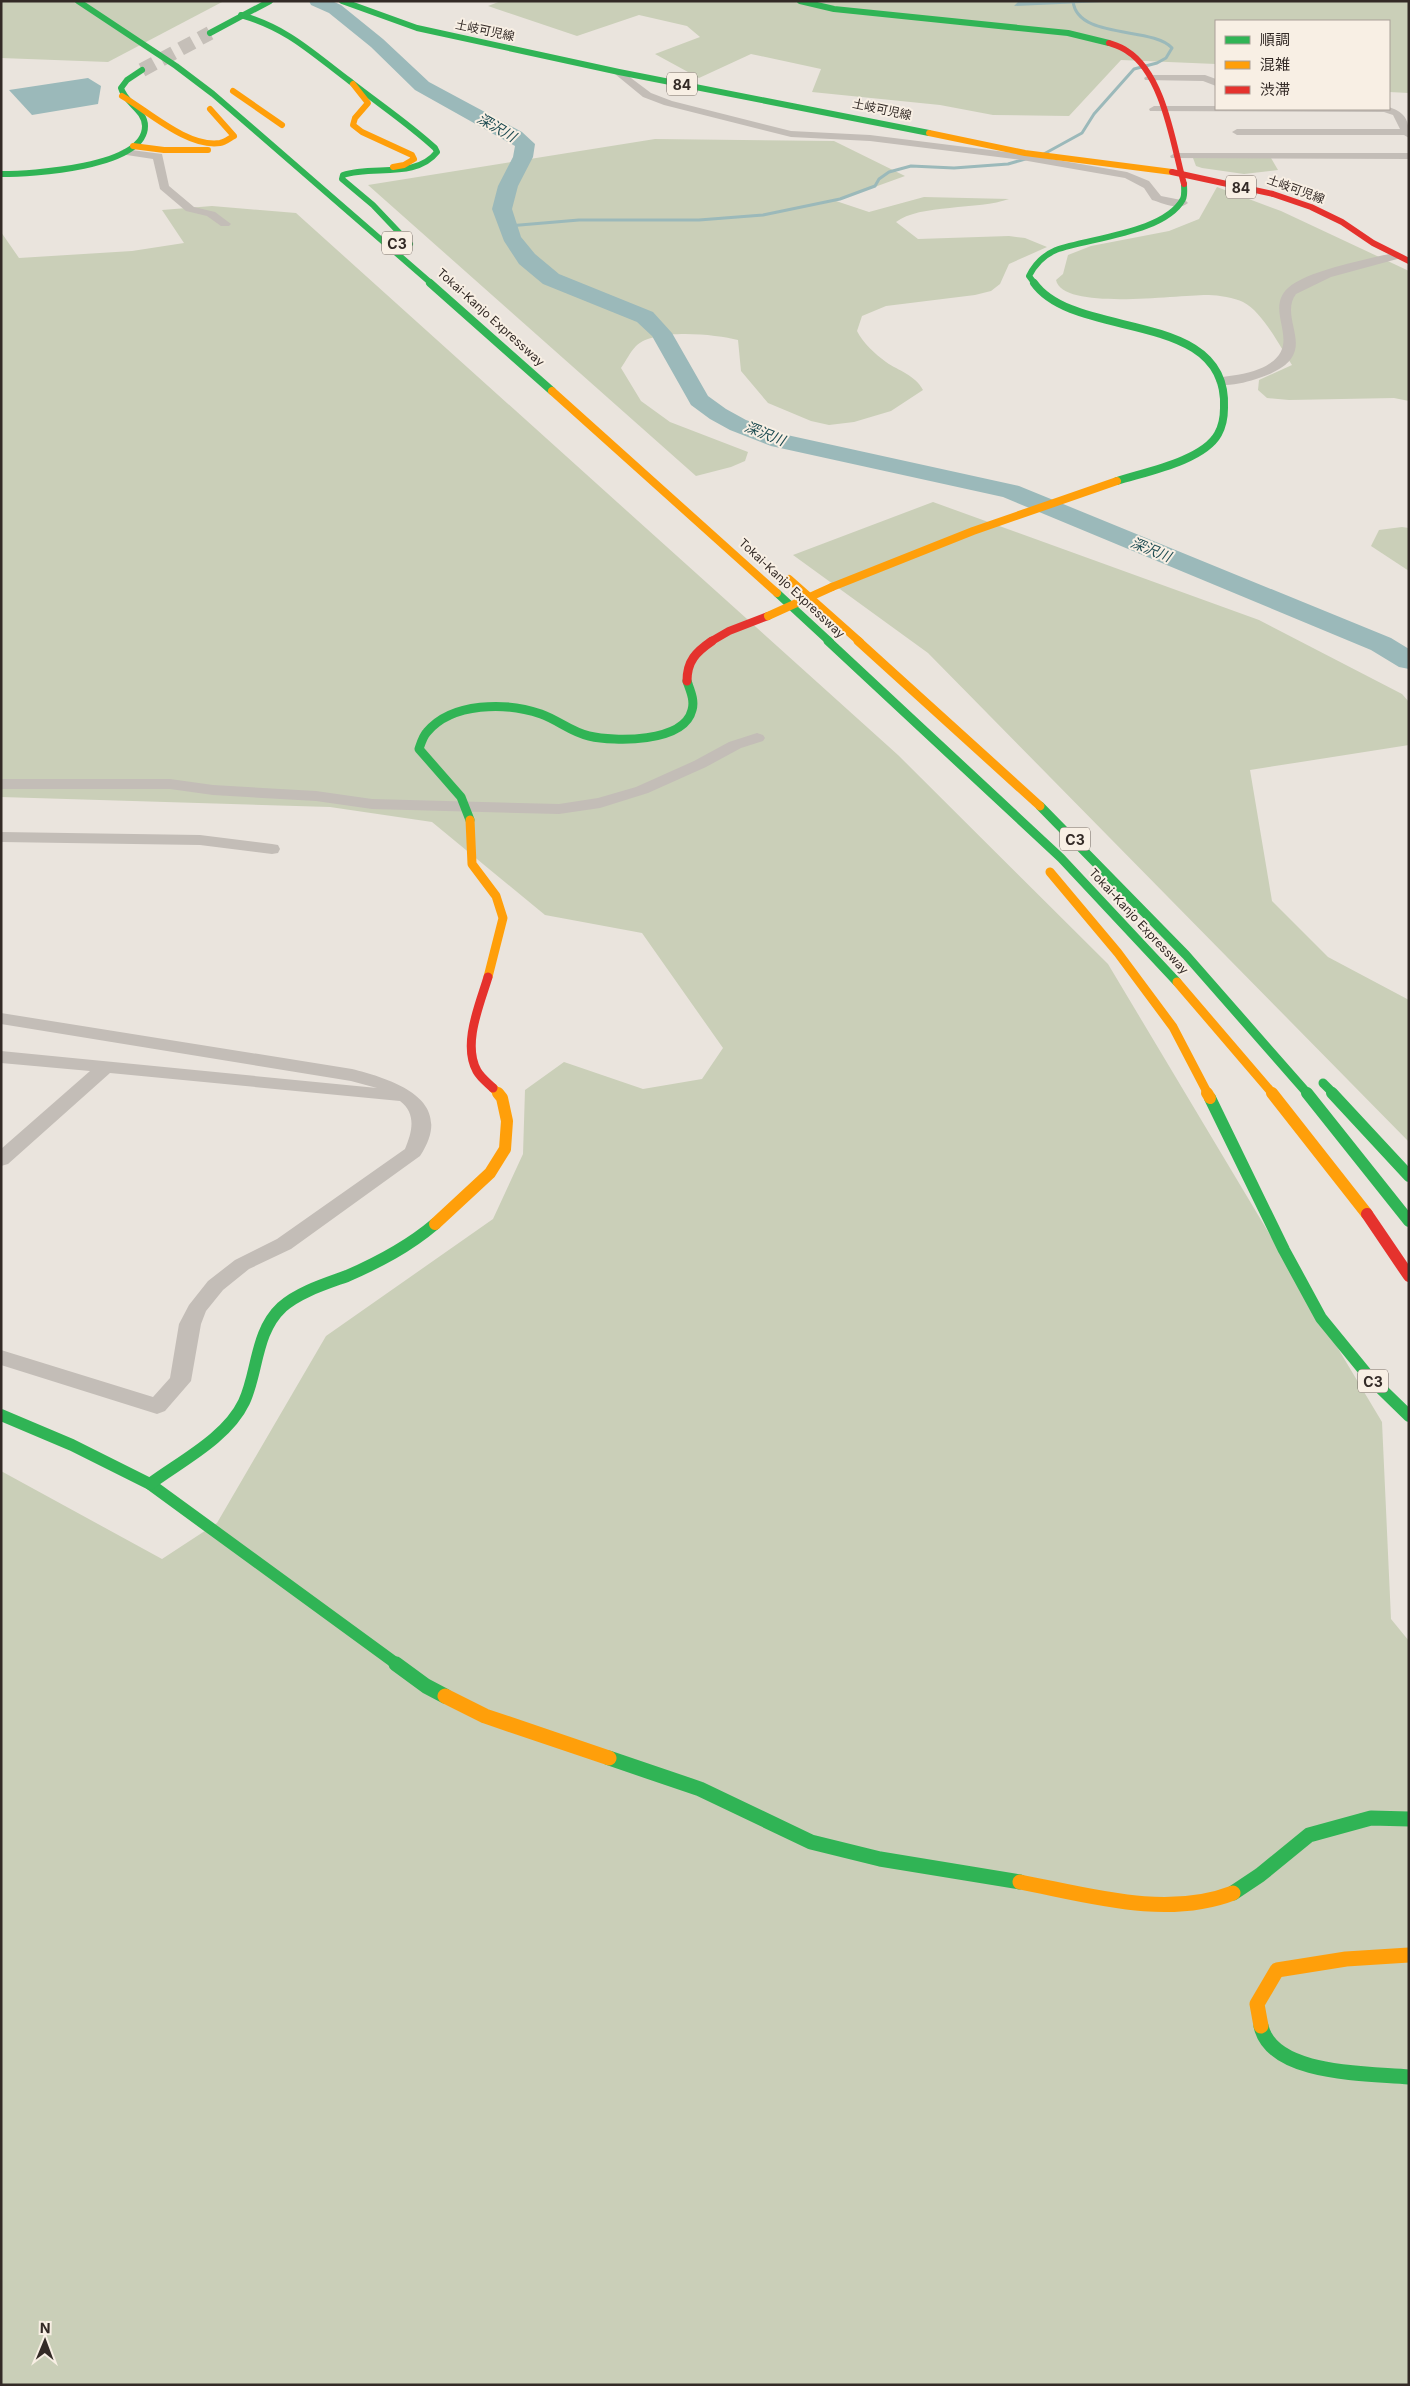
<svg xmlns="http://www.w3.org/2000/svg" width="1410" height="2386" font-family="Inter,'Noto Sans JP',sans-serif">
	<style>
		.green { fill: #cacfb8 }
		.water { fill: #9bb9ba }
		.lines { fill: none; stroke-linecap: round; stroke-linejoin: round }
		.stream { stroke: #9bb9ba; stroke-width: 3 }
		.river { fill: #9bb9ba; fill-rule: evenodd }
		.secondary-tunnel { stroke: #c5bfb8; stroke-width: 14; stroke-dasharray: 14 8; stroke-linecap: butt }
		.street { fill: #c3bdb7; fill-rule: evenodd }
		.fast-far4 { stroke: #30b455; stroke-width: 6 }
		.fast-far3 { stroke: #30b455; stroke-width: 8 }
		.fast-far2 { stroke: #30b455; stroke-width: 9 }
		.fast-far1 { stroke: #30b455; stroke-width: 12 }
		.fast { stroke: #30b455; stroke-width: 15 }
		.slow-far4 { stroke: #ff9f0a; stroke-width: 6 }
		.slow-far3 { stroke: #ff9f0a; stroke-width: 8 }
		.slow-far2 { stroke: #ff9f0a; stroke-width: 9 }
		.slow-far1 { stroke: #ff9f0a; stroke-width: 12 }
		.slow { stroke: #ff9f0a; stroke-width: 15 }
		.jam-far3 { stroke: #e5322d; stroke-width: 6 }
		.jam-far2 { stroke: #e5322d; stroke-width: 8 }
		.jam-far1 { stroke: #e5322d; stroke-width: 9 }
		.jam { stroke: #e5322d; stroke-width: 12 }
		.slow-bridge { stroke: #ff9f0a; stroke-width: 8 }
		.labels { text-anchor: middle; dominant-baseline: central; stroke-width: 4; stroke-linejoin: round; paint-order: stroke }
		.far-street-label { font-size: 12px; fill: #332a26; stroke: #f8efe4 }
		.shield { fill: #f8efe4; stroke: #6e655f; stroke-width: 1 }
		.shield-label { font-size: 14px; font-weight: bold; fill: #332a26 }
		.far-water-label { font-size: 14px; font-style: italic; fill: #1e4c52; stroke: #f8efe4 }
	</style>
	<rect width="100%" height="100%" fill="#eae4dd"/>
	<g class="green">
		<path d="M1,1H224L108,62L1,58Z"/>
		<path d="M501,1H1409V93L1389,92V21H1216V64L1121,60L1069,116L993,115L940,105L812,92L821,69L751,54L699,78L655,54L700,37L687,26L639,15L577,36L488,6Z"/>
		<path d="M655,139L834,141L905,176L836,201L869,212L924,197L1009,199C979,210 919,204 896,222L918,239L1009,236L1025,238L1047,247L1009,264L1000,284L991,291L975,295L886,306L862,316L857,331C863,343 875,354 886,362C899,371 915,375 923,390L891,411L854,422L829,425L811,421L768,403L741,371L738,340C715,334 654,328 636,346C630,352 626,361 621,368L641,401L670,422L748,452L745,461L731,467L696,476L368,185Z"/>
		<path d="M1193,158H1271L1278,170L1244,174L1202,168L1196,166Z"/>
		<path d="M1217,187L1281,211L1409,271V401L1394,398L1289,400L1267,398L1258,390L1259,380L1292,365C1281,348 1262,311 1243,302C1235,298 1218,295 1209,295C1182,294 1063,312 1056,280L1063,274L1068,255L1091,246L1169,231L1199,219Z"/>
		<path d="M212,206L296,213L898,755L1108,964L1382,1422L1391,1619L1409,1641V2385H1V1471L162,1559L217,1523L326,1336L493,1219L523,1154L525,1090L564,1062L643,1089L702,1079L723,1048L642,933L545,915L432,822L330,807L1,797V232L19,258L132,251L184,243L162,210Z"/>
		<path d="M933,502L1259,620L1402,694L1409,702V745L1250,770L1272,901L1328,957L1409,1000V1142L928,653L793,555Z"/>
		<path d="M1402,527L1409,528V571L1371,546L1379,530Z"/>
	</g>
	<g class="water">
		<path d="M1019,1H1125L1014,6Z"/>
		<path d="M88,78L101,86L98,104L32,115L9,90Z"/>
	</g>
	<g class="lines">
		<g class="stream">
			<path d="M1042,155L1082,133L1094,114L1134,69L1157,63L1166,58L1172,48C1153,26 1077,40 1073,1"/>
			<path d="M508,226L579,220H699L763,215L840,199L875,186L879,179L889,172L911,166L954,168L1008,164L1029,158"/>
		</g>
		<path class="river" d="M309,1H332L341,5L383,39L429,82L522,132L535,144L533,157L518,186L512,209L521,237L535,254L559,274L653,312L672,333L708,396L726,409L746,420L787,435L1019,486L1391,638L1409,649V669L1399,667L1371,650L1003,497L771,446L730,430L710,419L691,405L652,336L637,322L543,284L519,264L504,241L492,209L498,186L513,157L515,146L415,90L371,47L329,13L311,5Z"/>
		<path class="secondary-tunnel" d="M142,70L210,33"/>
		<g class="street">
			<path d="M619,69L651,93L672,101L791,131L870,135L1022,154L1127,172L1149,181L1161,196L1186,201L1188,203C1179,211 1162,203 1152,200L1144,188L1125,178L1022,160L870,141L791,137L664,105L643,97L615,74L614,72Z"/>
			<path d="M1149,75H1205L1216,79V86L1203,81L1145,80L1144,78Z"/>
			<path d="M1154,106H1216V109H1389V107C1406,113 1409,120 1409,138L1404,135H1237L1232,132L1237,129H1400L1393,115L1384,112L1150,111L1149,109Z"/>
			<path d="M124,149L162,154L169,186L194,207L215,212L231,224L229,226H221L207,216L186,211L160,189L153,159L120,154L119,152Z"/>
			<path d="M1175,153H1409V159L1171,158L1170,156Z"/>
			<path d="M1397,252L1403,256L1401,258L1331,277L1296,294C1276,321 1327,356 1259,378C1247,382 1230,387 1217,384L1216,381L1217,378C1231,375 1245,375 1259,369C1310,348 1261,313 1288,288C1307,270 1370,259 1397,252Z"/>
			<path d="M757,733L763,735L765,738L763,741L741,748L706,767L648,793L600,808L559,814L372,809L316,801L213,795L170,789H1V779H170L213,785L316,791L372,799L559,804L598,798L636,787L694,761L729,742Z"/>
			<path d="M1,832L200,835L272,844L278,845L280,849L278,853L272,854L200,845L1,842Z"/>
			<path d="M1,1013L352,1069C395,1080 457,1100 420,1156L291,1249L249,1269L223,1290L206,1311L201,1324L191,1381L165,1411L157,1414L1,1365V1350L153,1397L170,1378L179,1324L189,1305L208,1281L235,1260L277,1239L405,1149C412,1132 417,1114 400,1101L110,1073L8,1164L1,1166V1149L90,1071L1,1063V1051L377,1088L351,1081L1,1024Z"/>
		</g>
		<g class="fast-far4">
			<path d="M78,1L176,66L213,94L432,284"/>
			<path d="M342,1L417,28L619,72L929,133"/>
			<path d="M800,1L834,9L1068,33L1109,43"/>
			<path d="M241,15C289,29 312,53 351,82C379,104 409,124 435,148L437,152C416,179 373,165 343,175L342,179L373,205L410,244"/>
			<path d="M210,33L270,1"/>
			<path d="M1,174C30,174 145,168 145,126C145,110 125,103 121,88L127,80L142,70"/>
			<path d="M1035,284L1029,276C1035,264 1044,255 1056,250C1089,238 1165,233 1183,199C1185,195 1184,189 1184,184"/>
		</g>
		<g class="fast-far3">
			<path d="M430,283L552,391"/>
			<path d="M1034,283C1075,341 1229,308 1224,408C1224,418 1223,425 1218,434C1203,461 1145,472 1117,481"/>
			<path d="M777,593L830,642"/>
		</g>
		<g class="fast-far2">
			<path d="M828,641L1061,858L1177,982"/>
			<path d="M1040,806L1186,955L1308,1094"/>
			<path d="M470,820L461,797L419,749C421,743 423,736 427,732C452,702 506,702 541,714C558,720 571,732 589,736C614,742 684,743 692,710C695,700 690,690 687,681"/>
			<path d="M1323,1083L1334,1094"/>
		</g>
		<g class="fast-far1">
			<path d="M1307,1093L1409,1221"/>
			<path d="M1332,1093L1409,1176"/>
			<path d="M1210,1098L1284,1250L1321,1318L1370,1378L1409,1416"/>
			<path d="M1,1415L72,1445L150,1484L398,1665"/>
			<path d="M150,1484C181,1461 227,1438 244,1402C258,1372 255,1332 282,1307C299,1292 325,1284 347,1276C379,1262 408,1247 435,1224"/>
		</g>
		<g class="fast">
			<path d="M396,1664L426,1686L445,1696"/>
			<path d="M609,1758L700,1789L811,1842L880,1859L1020,1882"/>
			<path d="M1233,1893L1260,1875L1309,1835L1371,1818L1409,1819"/>
			<path d="M1261,2026C1272,2076 1368,2073 1409,2077"/>
		</g>
		<g class="slow-far4">
			<path d="M353,84L368,103L355,118L353,125L362,132L412,155L414,159L404,165L393,167"/>
			<path d="M233,91L282,125"/>
			<path d="M122,96C148,111 188,148 220,143C225,142 230,138 234,136L210,109"/>
			<path d="M929,133L1025,153L1172,172"/>
			<path d="M133,146L164,150H208"/>
		</g>
		<g class="slow-far3">
			<path d="M552,391L777,593"/>
			<path d="M789,579L860,642"/>
			<path d="M832,587L973,531L1117,481"/>
		</g>
		<g class="slow-far2">
			<path d="M858,641L1040,806"/>
			<path d="M470,820L472,864L496,896L503,918L488,977"/>
			<path d="M1050,872L1118,953L1173,1027L1208,1094"/>
			<path d="M1177,982L1273,1094"/>
			<path d="M493,1088L499,1094"/>
		</g>
		<g class="slow-far1">
			<path d="M1207,1093L1210,1098"/>
			<path d="M1272,1093L1367,1214"/>
			<path d="M435,1224L490,1173L505,1149L507,1121L502,1098L498,1093"/>
		</g>
		<g class="slow">
			<path d="M445,1696L485,1716L609,1758"/>
			<path d="M1020,1882C1088,1895 1166,1919 1233,1893"/>
			<path d="M1261,2026L1257,2004L1277,1970L1346,1959L1409,1955"/>
		</g>
		<g class="jam-far3">
			<path d="M1109,43C1115,45 1122,47 1127,51C1164,74 1173,145 1184,184"/>
			<path d="M1172,172L1273,194L1311,207L1342,222L1373,243L1409,261"/>
		</g>
		<path class="jam-far2" d="M710,642L729,631L768,616"/>
		<g class="jam-far1">
			<path d="M687,681C687,661 696,652 712,641"/>
			<path d="M488,977C480,1004 462,1044 477,1071C481,1078 488,1083 493,1088"/>
		</g>
		<path class="jam" d="M1367,1214L1409,1276"/>
		<path class="slow-bridge" d="M768,616L832,587"/>
	</g>
	<g class="labels">
		<g class="far-street-label">
			<text transform="translate(485 30) rotate(12)">土岐可児線</text>
			<text transform="translate(882 109) rotate(12)">土岐可児線</text>
			<text transform="translate(1296 189) rotate(20)">土岐可児線</text>
			<text transform="translate(491 317) rotate(42)">Tokai-Kanjo Expressway</text>
			<text transform="translate(792 588) rotate(43)">Tokai-Kanjo Expressway</text>
			<text transform="translate(1139 921) rotate(47)">Tokai-Kanjo Expressway</text>
		</g>
		<g class="shield">
			<rect x="667" y="72.5" width="30" height="23" rx="4"/>
			<rect x="1226" y="175.5" width="30" height="23" rx="4"/>
			<rect x="382" y="231.5" width="30" height="23" rx="4"/>
			<rect x="1060" y="827.5" width="30" height="23" rx="4"/>
			<rect x="1358" y="1369.5" width="30" height="23" rx="4"/>
		</g>
		<g class="shield-label">
			<text x="682" y="84">84</text>
			<text x="1241" y="187">84</text>
			<text x="397" y="243">C3</text>
			<text x="1075" y="839">C3</text>
			<text x="1373" y="1381">C3</text>
		</g>
		<g class="far-water-label">
			<text transform="translate(497 127) rotate(30)">深沢川</text>
			<text transform="translate(765 433) rotate(21)">深沢川</text>
			<text transform="translate(1151 549) rotate(22)">深沢川</text>
		</g>
	</g>
	<rect width="1410" height="2386" fill="none" stroke="#332a26" stroke-width="5"/>
	<rect x="1215" y="20" width="175" height="90" fill="#f8efe4" stroke="#a9a098"/>
	<rect x="1225" y="36" width="25" height="8" fill="#30b455" stroke="#a9a098"/>
	<text x="1260" y="45" font-size="15" fill="#332a26">順調</text>
	<rect x="1225" y="61" width="25" height="8" fill="#ff9f0a" stroke="#a9a098"/>
	<text x="1260" y="70" font-size="15" fill="#332a26">混雑</text>
	<rect x="1225" y="86" width="25" height="8" fill="#e5322d" stroke="#a9a098"/>
	<text x="1260" y="95" font-size="15" fill="#332a26">渋滞</text>
	<g transform="translate(45 2341) rotate(1)" stroke="#f8efe4" stroke-width="4" paint-order="stroke">
	<path d="M0-4L9 19L0 12L-9 19Z" fill="#332a26"/>
	<text y="-8" font-size="14" font-weight="bold" text-anchor="middle" fill="#332a26">N</text>
	</g>
</svg>
